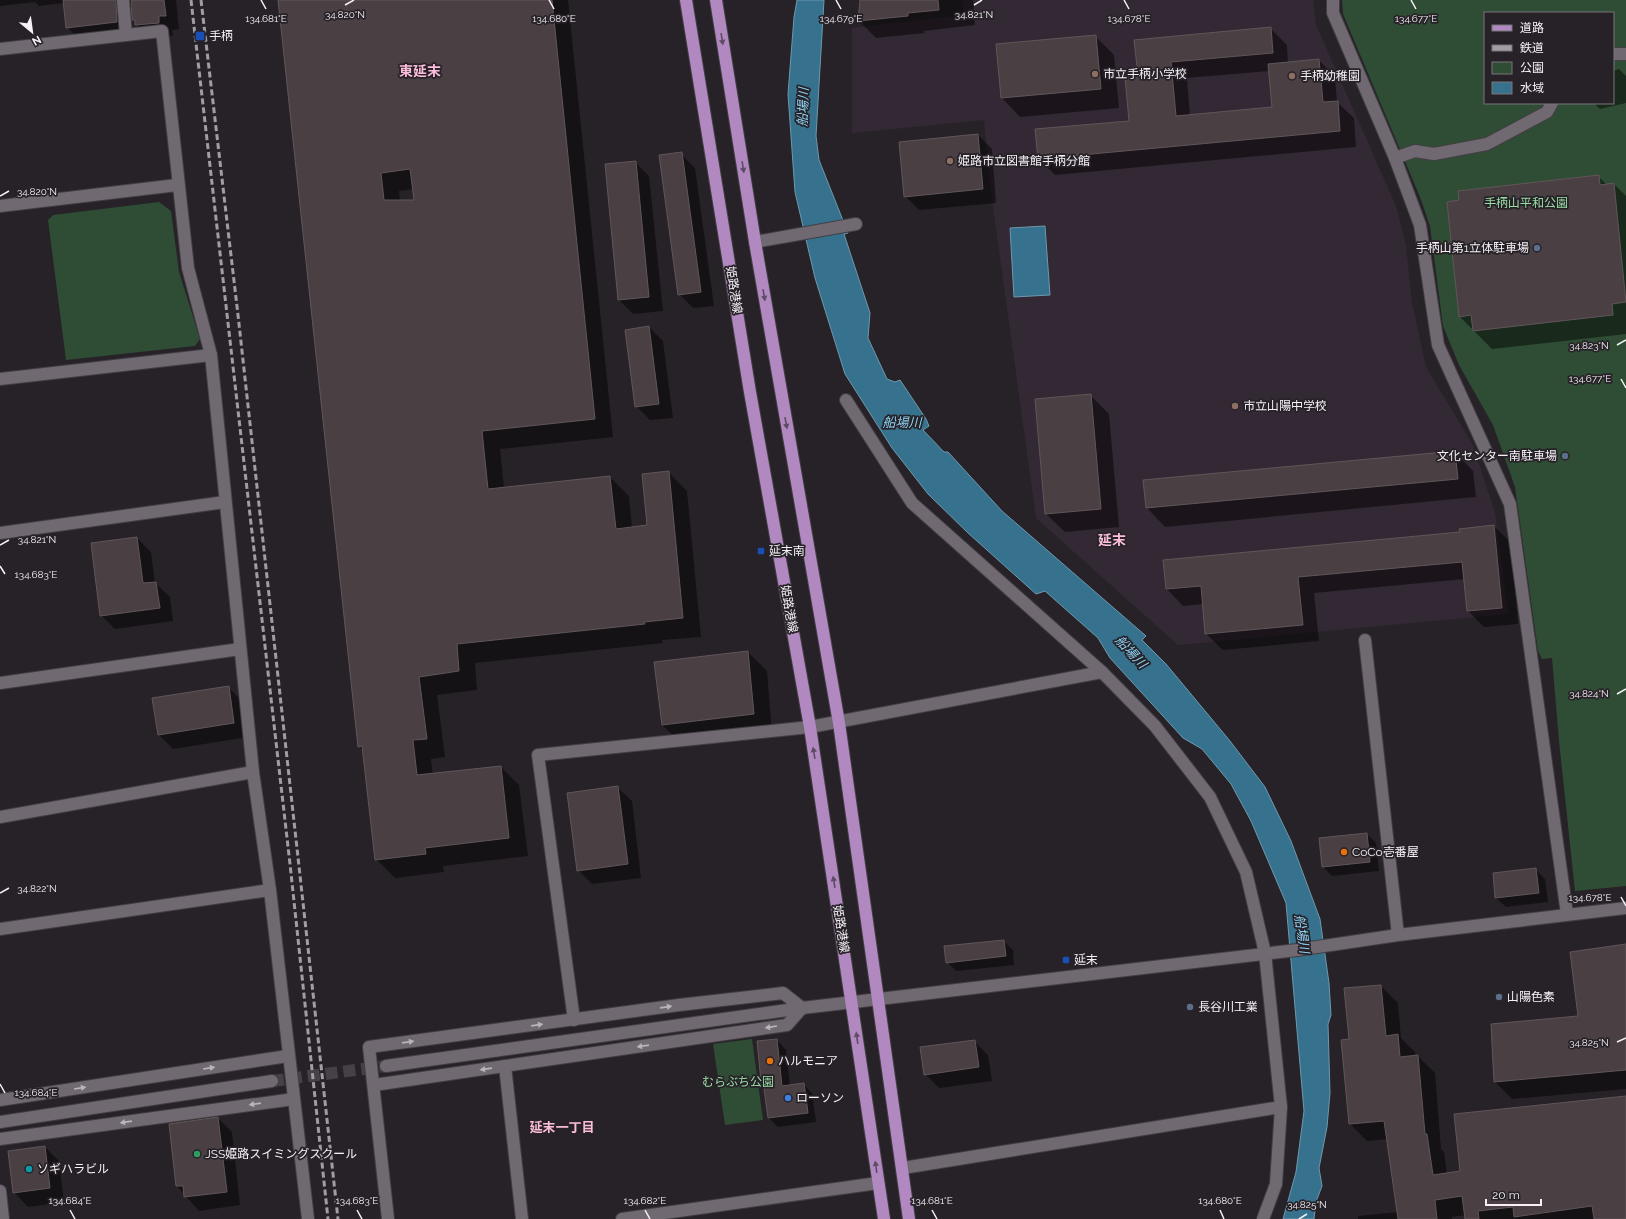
<svg xmlns="http://www.w3.org/2000/svg" width="1626" height="1219" font-family="Raleway,'Noto Sans JP',sans-serif">
	<style>
		.built { fill: #332934 }
		.green { fill: #2f4d34; fill-rule: evenodd }
		.water { fill: #36728e; stroke: #6f98ad }
		.shadow { fill: #0007; fill-rule: evenodd }
		.building { fill: #4a4043; stroke: #60565a; fill-rule: evenodd }
		.lines { fill: none; stroke-linecap: round; stroke-linejoin: round }
		.minor-tunnel { stroke: #464147; stroke-width: 12; stroke-dasharray: 12 6; stroke-linecap: butt }
		.minor-casing { stroke: #423e43; stroke-width: 14 }
		.major-casing { stroke: #423e43; stroke-width: 14 }
		.minor { stroke: #706971; stroke-width: 12 }
		.major { stroke: #b189c0; stroke-width: 12 }
		.rail { stroke: #a29da3; stroke-width: 3; stroke-dasharray: 6 3; stroke-linecap: butt }
		.oneway { fill: #5e4b65 }
		.oneway2 { fill: #b9b4ba }
		.ticks { fill: none; stroke: #f5f1f6; stroke-width: 1.5 }
		.transit-dot { fill: #1a4fb4; stroke: #272228; stroke-width: 1.5 }
		.education-dot { fill: #8d6e63; stroke: #272228; stroke-width: 1.5 }
		.service-dot { fill: #5c6f8a; stroke: #272228; stroke-width: 1.5 }
		.food-dot { fill: #e8710a; stroke: #272228; stroke-width: 1.5 }
		.shop-dot { fill: #3f7fe0; stroke: #272228; stroke-width: 1.5 }
		.leisure-dot { fill: #2e9e5b; stroke: #272228; stroke-width: 1.5 }
		.culture-dot { fill: #0f9aa8; stroke: #272228; stroke-width: 1.5 }
		.labels { text-anchor: middle; dominant-baseline: central; stroke-width: 3.5; stroke-linejoin: round; paint-order: stroke }
		.poi-label { font-size: 12px; fill: #f5f1f6; stroke: #272228; text-anchor: start }
		.park-label { font-size: 12px; fill: #99dea4; stroke: #272228 }
		.street-label { font-size: 12px; fill: #f5f1f6; stroke: #272228 }
		.water-label { font-size: 13px; font-style: italic; fill: #8ed4f6; stroke: #272228 }
		.neighbourhood-label { font-size: 13px; font-weight: bold; fill: #fcbedb; stroke: #272228 }
		.quarter-label { font-size: 14px; font-weight: bold; fill: #fcbedb; stroke: #272228 }
		.ticks-label { font-size: 10px; text-anchor: middle; fill: #f5f1f6; stroke: #272228; stroke-width: 3.5; stroke-linejoin: round; paint-order: stroke }
	</style>
	<rect width="100%" height="100%" fill="#272228"/>
	<path class="built" d="M962,0H1313L1316,25L1396,206L1406,246L1412,303L1426,367L1473,445L1495,513L1508,614L1178,645L1036,518L990,185L984,120L852,133V28L964,15Z"/>
	<g class="green">
		<path d="M1342,0H1626V886L1575,891L1559,741L1552,658L1542,659L1538,651L1515,487L1493,425L1459,365L1443,326L1430,226L1420,197L1343,14ZM1485,13H1613V103H1485Z"/>
		<path d="M159,202L171,211L179,272L200,339L195,346L66,360L48,220L53,215Z"/>
		<path d="M752,1039L763,1120L725,1125L713,1044Z"/>
	</g>
	<g class="water">
		<path d="M797,0H824L816,136L819,160L848,233L844,234L870,313L868,338L887,379L895,382L900,380L926,419L929,426L923,430L944,452H948L1002,511L1146,636L1142,640L1166,664L1230,741L1265,787L1291,841L1320,919L1329,983L1331,1015L1328,1024L1330,1093L1327,1127L1319,1168L1322,1186L1316,1202L1314,1219H1283L1296,1172L1304,1111L1286,903L1251,821L1231,784L1202,749L1183,738L1110,658L1098,638L1045,591L1036,594L968,533L928,494L892,448L845,374L815,278L795,192L788,94L794,17Z"/>
		<path d="M1045,226L1050,295L1014,297L1010,228Z"/>
	</g>
	<g class="shadow">
		<path d="M0,0H176L179,29L172,30L173,36L150,38L136,24L133,19L132,9L129,11L131,35L81,41L67,27L63,3L39,6L35,2L0,6Z"/>
		<path d="M279,0H568L613,437L500,449L504,488L610,477L629,496L632,528L648,526L668,472L687,491L701,637L662,640L663,643L475,663L477,690L437,695L445,757L431,759L433,775L501,767L519,785L528,856L443,866L444,872L395,878L376,859L363,751L359,746ZM414,189L415,201H400L399,191Z"/>
		<path d="M861,0H973L975,25L924,31L925,33L876,38L859,21Z"/>
		<path d="M1270,28L1287,45L1288,63L1319,60L1335,77L1337,102L1354,118L1356,147L1055,175L1039,159L1130,122L1139,76L1136,41ZM1269,71L1273,108L1190,116L1187,78Z"/>
		<path d="M1095,36L1114,55L1119,108L1020,117L1002,98Z"/>
		<path d="M1619,69L1626,76V103L1600,109L1594,103H1613V71Z"/>
		<path d="M978,135L992,149L996,203L919,210L905,196Z"/>
		<path d="M681,154L695,168L714,306L693,308L679,294Z"/>
		<path d="M635,162L649,176L663,311L633,314L619,300Z"/>
		<path d="M1598,176L1607,185L1614,184L1626,196V334L1492,349L1460,317V201Z"/>
		<path d="M649,327L663,341L673,418L650,420L636,406Z"/>
		<path d="M1090,395L1109,414L1119,527L1065,532L1046,514Z"/>
		<path d="M1455,452L1473,471L1476,497L1165,527L1147,508Z"/>
		<path d="M1494,526L1511,543L1518,624L1484,627L1468,611L1465,579L1314,593L1319,641L1223,650L1206,634L1203,604L1183,606L1167,589Z"/>
		<path d="M137,538L151,552L155,583L170,597L173,621L115,629L101,615Z"/>
		<path d="M748,652L767,671L772,733L681,743L662,725Z"/>
		<path d="M228,687L242,701L248,737L173,749L159,735Z"/>
		<path d="M617,787L632,801L641,878L592,884L578,870Z"/>
		<path d="M1367,834L1376,843L1379,871L1332,876L1323,867L1320,839Z"/>
		<path d="M1535,869L1545,879L1548,902L1506,907L1496,898L1494,874Z"/>
		<path d="M1003,941L1013,950L1014,965L956,971L947,962Z"/>
		<path d="M1626,945V1089L1512,1099L1495,1082L1580,1017Z"/>
		<path d="M1381,986L1398,1003L1401,1038L1415,1052V1056H1418L1435,1073L1441,1149L1444,1152L1447,1174L1461,1172L1626,1097V1219H1466V1215L1452,1217V1219H1358V1216L1398,1212L1388,1139L1367,1141L1350,1124V1040Z"/>
		<path d="M777,1040L786,1050L790,1086L803,1084L812,1093L816,1122L778,1127L769,1118L764,1084L762,1082Z"/>
		<path d="M974,1041L988,1055L992,1081L939,1088L925,1074Z"/>
		<path d="M218,1118L232,1132L240,1205L199,1211L177,1186Z"/>
		<path d="M45,1147L59,1161L64,1202L28,1207L14,1192Z"/>
	</g>
	<g class="building">
		<path d="M63,0H116L117,22L66,28Z"/>
		<path d="M131,0H164L166,16H159V23L135,25V20H132Z"/>
		<path d="M278,0H552L595,419L482,431L488,489L610,476L616,529L647,525L642,474L669,471L683,618L644,622L645,624L457,644L459,671L419,677L427,739L413,740L417,775L501,766L509,838L425,848L426,854L375,860L362,746L358,747ZM410,169L414,200H384L381,173Z"/>
		<path d="M860,0H938L939,10L908,13V16L858,21Z"/>
		<path d="M1271,27L1273,53L1171,62L1176,116L1272,107L1268,64L1319,59L1323,102L1338,101L1340,131L1038,159L1035,129L1129,121L1125,77L1138,75L1134,40Z"/>
		<path d="M1096,35L1101,89L1001,98L996,44Z"/>
		<path d="M978,134L983,189L904,197L899,142Z"/>
		<path d="M682,152L701,292L678,295L659,155Z"/>
		<path d="M636,161L649,297L618,300L605,164Z"/>
		<path d="M1599,175L1600,185L1614,183L1626,302L1612,304L1613,315L1473,331L1471,315L1459,317L1447,202L1459,200L1458,191Z"/>
		<path d="M649,326L659,404L635,407L625,330Z"/>
		<path d="M1091,394L1101,509L1045,514L1035,399Z"/>
		<path d="M1455,451L1458,479L1146,508L1143,480Z"/>
		<path d="M1494,525L1502,608L1467,611L1462,562L1298,577L1303,625L1205,634L1201,586L1166,589L1163,560L1460,532L1459,529Z"/>
		<path d="M137,537L143,583L156,582L160,608L100,616L91,543Z"/>
		<path d="M748,651L754,714L662,725L654,662Z"/>
		<path d="M229,686L234,723L158,735L152,698Z"/>
		<path d="M618,786L628,864L577,871L567,793Z"/>
		<path d="M1367,833L1370,862L1322,867L1319,838Z"/>
		<path d="M1536,868L1539,893L1495,898L1493,873Z"/>
		<path d="M1004,940L1006,956L946,963L944,946Z"/>
		<path d="M1626,944V1070L1494,1082L1491,1024L1578,1016L1570,952Z"/>
		<path d="M1381,985L1386,1036L1398,1034L1400,1057L1418,1055L1425,1134H1427L1433,1175L1460,1171L1454,1114L1626,1096V1219H1594L1592,1206L1514,1217L1513,1207L1478,1211L1479,1219H1465L1462,1196L1435,1200L1437,1219H1398L1384,1121L1349,1124L1341,1040L1349,1039L1344,988Z"/>
		<path d="M777,1039L782,1086L804,1083L808,1113L768,1118L763,1082H761L757,1041Z"/>
		<path d="M975,1040L979,1067L924,1075L920,1047Z"/>
		<path d="M218,1117L227,1192L184,1197L183,1186H176L169,1124Z"/>
		<path d="M45,1146L50,1188L13,1193L8,1151Z"/>
	</g>
	<g class="lines">
		<path class="minor-tunnel" d="M272,1081L386,1066"/>
		<g class="minor-casing">
			<g id="minor">
				<path d="M123,0L126,35"/>
				<path d="M1333,0V13L1395,158L1420,225L1438,345L1510,504L1567,914"/>
				<path d="M0,49L162,31L188,268L211,355L253,772L270,890L308,1219"/>
				<path d="M1613,54H1626"/>
				<path d="M1395,158L1415,151L1434,154L1487,144L1547,112L1552,103"/>
				<path d="M0,206L177,185"/>
				<path d="M755,242L856,224"/>
				<path d="M0,379L211,355"/>
				<path d="M846,400L912,503L1102,672L1155,726L1210,797L1246,872L1265,953L1281,1107L1276,1184L1263,1219"/>
				<path d="M0,533L225,502"/>
				<path d="M1365,640L1398,935"/>
				<path d="M0,683L240,649"/>
				<path d="M0,817L253,772"/>
				<path d="M0,929L270,890"/>
				<path d="M574,1020L538,755L810,727L1102,672"/>
				<path d="M386,1066L802,1008L1297,950L1398,935L1626,908"/>
				<path d="M505,1066L522,1219"/>
				<path d="M374,1085L787,1025L802,1008"/>
				<path d="M0,1100L288,1056"/>
				<path d="M0,1122L272,1081"/>
				<path d="M0,1139L294,1099"/>
				<path d="M903,1168L1281,1107"/>
				<path d="M0,1191L3,1219"/>
				<path d="M388,1219L369,1047L679,1005L783,993L802,1008"/>
				<path d="M622,1219L878,1183"/>
			</g>
		</g>
		<g class="major-casing">
			<g id="major">
				<path d="M686,0L750,392L810,727L884,1219"/>
				<path d="M716,0L755,242L839,723L909,1219"/>
			</g>
		</g>
		<use href="#minor" class="minor"/>
		<use href="#major" class="major"/>
		<g class="rail">
			<path d="M191,0L290,864L328,1219"/>
			<path d="M201,0L238,315L338,1219"/>
		</g>
	</g>
	<defs><path id="oneway-solid" d="M-6-.8H1V-3.2L6.5 0L1 3.2V.8H-6Z"/></defs>
	<g class="oneway">
		<use href="#oneway-solid" transform="translate(722 39) rotate(81)"/>
		<use href="#oneway-solid" transform="translate(743 167) rotate(81)"/>
		<use href="#oneway-solid" transform="translate(764 295) rotate(80)"/>
		<use href="#oneway-solid" transform="translate(786 423) rotate(80)"/>
		<use href="#oneway-solid" transform="translate(814 753) rotate(-99)"/>
		<use href="#oneway-solid" transform="translate(834 882) rotate(-99)"/>
		<use href="#oneway-solid" transform="translate(857 1038) rotate(-98)"/>
		<use href="#oneway-solid" transform="translate(876 1167) rotate(-98)"/>
	</g>
	<g class="oneway2">
		<use href="#oneway-solid" transform="translate(666 1007) rotate(-8)"/>
		<use href="#oneway-solid" transform="translate(537 1025) rotate(-8)"/>
		<use href="#oneway-solid" transform="translate(771 1027) rotate(171)"/>
		<use href="#oneway-solid" transform="translate(408 1042) rotate(-8)"/>
		<use href="#oneway-solid" transform="translate(643 1046) rotate(172)"/>
		<use href="#oneway-solid" transform="translate(209 1068) rotate(-9)"/>
		<use href="#oneway-solid" transform="translate(486 1069) rotate(172)"/>
		<use href="#oneway-solid" transform="translate(80 1088) rotate(-9)"/>
		<use href="#oneway-solid" transform="translate(255 1104) rotate(172)"/>
		<use href="#oneway-solid" transform="translate(126 1122) rotate(172)"/>
	</g>
	<path class="ticks" d="M261,0L266,9M549,0L554,9M836,0L841,9M1124,0L1129,9M1411,0L1416,9M345,5L354,0M974,5L982,0M0,196L9,191M1617,345L1626,340M1621,379L1626,388M0,545L9,540M0,566L5,574M1617,694L1626,689M0,893L9,888M1621,897L1626,906M1617,1042L1626,1038M0,1084L5,1093M70,1210L75,1219M357,1210L362,1219M645,1210L650,1219M932,1210L937,1219M1220,1210L1224,1219M1299,1219L1307,1214"/>
	<g class="transit-dot">
		<rect x="195" y="31" width="10" height="10" rx="2"/>
		<rect x="757" y="547" width="8" height="8" rx="2"/>
		<rect x="1062" y="956" width="8" height="8" rx="2"/>
	</g>
	<g class="education-dot">
		<circle cx="1095" cy="74" r="4"/>
		<circle cx="1292" cy="76" r="4"/>
		<circle cx="950" cy="161" r="4"/>
		<circle cx="1235" cy="406" r="4"/>
	</g>
	<g class="service-dot">
		<circle cx="1537" cy="248" r="4"/>
		<circle cx="1565" cy="456" r="4"/>
		<circle cx="1499" cy="997" r="4"/>
		<circle cx="1190" cy="1007" r="4"/>
	</g>
	<g class="food-dot">
		<circle cx="1344" cy="852" r="4"/>
		<circle cx="770" cy="1061" r="4"/>
	</g>
	<circle class="shop-dot" cx="788" cy="1098" r="4"/>
	<circle class="leisure-dot" cx="197" cy="1154" r="4"/>
	<circle class="culture-dot" cx="29" cy="1169" r="4"/>
	<g class="labels">
		<g class="poi-label">
			<text x="209" y="36">手柄</text>
			<text x="1103" y="74">市立手柄小学校</text>
			<text x="1300" y="76">手柄幼稚園</text>
			<text x="958" y="161">姫路市立図書館手柄分館</text>
			<text x="1529" y="248" text-anchor="end">手柄山第1立体駐車場</text>
			<text x="1243" y="406">市立山陽中学校</text>
			<text x="1557" y="456" text-anchor="end">文化センター南駐車場</text>
			<text x="769" y="551">延末南</text>
			<text x="1352" y="852">CoCo壱番屋</text>
			<text x="1074" y="960">延末</text>
			<text x="1507" y="997">山陽色素</text>
			<text x="1198" y="1007">長谷川工業</text>
			<text x="778" y="1061">ハルモニア</text>
			<text x="796" y="1098">ローソン</text>
			<text x="205" y="1154">JSS姫路スイミングスクール</text>
			<text x="37" y="1169">ソギハラビル</text>
		</g>
		<g class="park-label">
			<text x="1526" y="203">手柄山平和公園</text>
			<text x="738" y="1082">むらぶち公園</text>
		</g>
		<g class="street-label">
			<text transform="translate(734 290) rotate(81)">姫路港線</text>
			<text transform="translate(789 609) rotate(80)">姫路港線</text>
			<text transform="translate(841 929) rotate(81)">姫路港線</text>
		</g>
		<g class="water-label">
			<text transform="translate(803 107) rotate(-88)">船場川</text>
			<text x="902" y="422">船場川</text>
			<text transform="translate(1131 652) rotate(47)">船場川</text>
			<text transform="translate(1302 934) rotate(82)">船場川</text>
		</g>
		<g class="neighbourhood-label">
			<text x="562" y="1127">延末一丁目</text>
		</g>
		<g class="quarter-label">
			<text x="420" y="71">東延末</text>
			<text x="1112" y="540">延末</text>
		</g>
	</g>
	<g class="ticks-label">
		<text x="345" y="18">34.820°N</text>
		<text x="974" y="18">34.821°N</text>
		<text x="266" y="22">134.681°E</text>
		<text x="554" y="22">134.680°E</text>
		<text x="841" y="22">134.679°E</text>
		<text x="1129" y="22">134.678°E</text>
		<text x="1416" y="22">134.677°E</text>
		<text x="37" y="195">34.820°N</text>
		<text x="1589" y="349">34.823°N</text>
		<text x="1590" y="382">134.677°E</text>
		<text x="37" y="543">34.821°N</text>
		<text x="36" y="578">134.683°E</text>
		<text x="1589" y="697">34.824°N</text>
		<text x="37" y="892">34.822°N</text>
		<text x="1590" y="901">134.678°E</text>
		<text x="1589" y="1046">34.825°N</text>
		<text x="36" y="1096">134.684°E</text>
		<text x="70" y="1204">134.684°E</text>
		<text x="357" y="1204">134.683°E</text>
		<text x="645" y="1204">134.682°E</text>
		<text x="932" y="1204">134.681°E</text>
		<text x="1220" y="1204">134.680°E</text>
		<text x="1307" y="1208">34.825°N</text>
	</g>
	<rect x="1484" y="12" width="130" height="92" fill="#272228" stroke="#79757a"/>
	<rect x="1492" y="25" width="20" height="6" fill="#b189c0" stroke="#79757a"/>
	<text x="1520" y="32" font-size="12" fill="#f5f1f6">道路</text>
	<rect x="1492" y="45" width="20" height="6" fill="#a29da3" stroke="#79757a"/>
	<text x="1520" y="52" font-size="12" fill="#f5f1f6">鉄道</text>
	<rect x="1492" y="62" width="20" height="12" fill="#2f4d34" stroke="#79757a"/>
	<text x="1520" y="72" font-size="12" fill="#f5f1f6">公園</text>
	<rect x="1492" y="82" width="20" height="12" fill="#36728e" stroke="#79757a"/>
	<text x="1520" y="92" font-size="12" fill="#f5f1f6">水域</text>
	<g transform="translate(32 32) rotate(151)" stroke="#272228" stroke-width="3" paint-order="stroke">
	<path d="M0-3L7 15L0 10L-7 15Z" fill="#f5f1f6"/>
	<text y="-6" font-size="11" font-weight="bold" text-anchor="middle" fill="#f5f1f6">N</text>
	</g>
	<path d="M1486 1199v6h55v-6" fill="none" stroke="#f5f1f6" stroke-width="2"/>
	<text x="1492" y="1199" font-size="12" fill="#f5f1f6" stroke="#272228" stroke-width="3" paint-order="stroke">20 m</text>
</svg>
